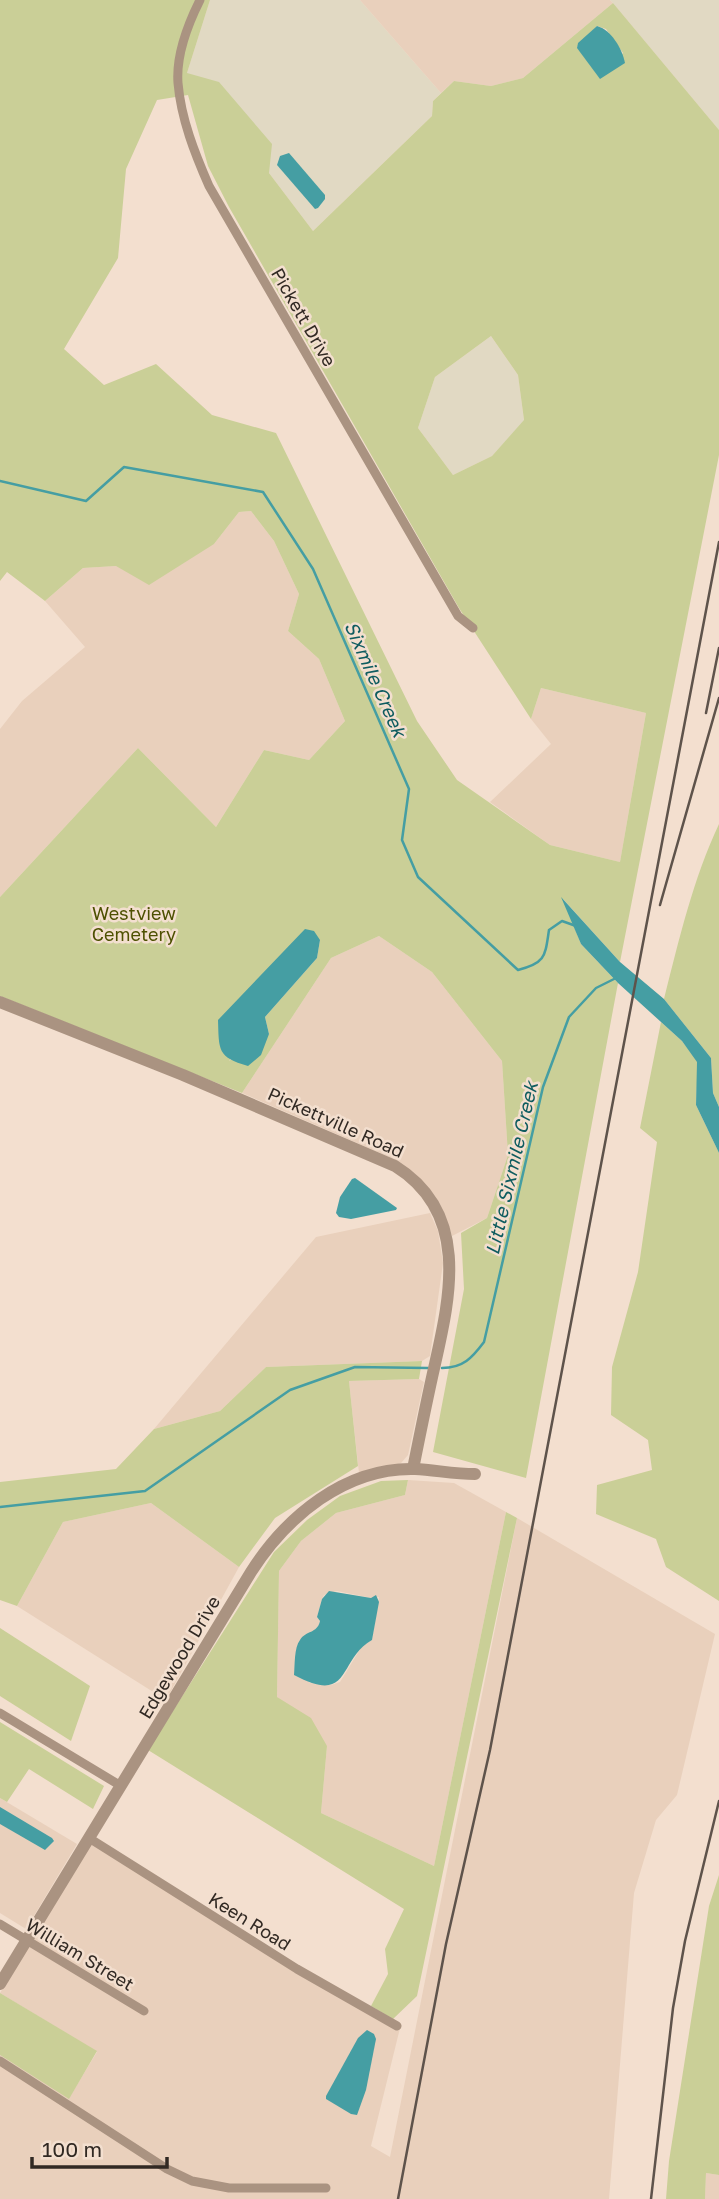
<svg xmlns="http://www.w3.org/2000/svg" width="719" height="2199" font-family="'Golos Text',sans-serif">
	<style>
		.commercial { fill: #e1d9c3 }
		.built { fill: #e9d0bc; fill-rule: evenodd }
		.green { fill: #cacf97; fill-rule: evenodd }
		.water { fill: #459ea3 }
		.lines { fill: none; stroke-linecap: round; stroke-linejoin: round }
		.stream { stroke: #459ea3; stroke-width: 2.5 }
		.minor { stroke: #aa9381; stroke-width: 9 }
		.tertiary { stroke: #aa9381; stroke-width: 12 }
		.rail { stroke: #5e534b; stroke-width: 2.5 }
		.labels { text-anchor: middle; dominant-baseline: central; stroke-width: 5; stroke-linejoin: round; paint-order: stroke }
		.street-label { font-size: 18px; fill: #312923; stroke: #f3dfcf }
		.park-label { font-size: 18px; fill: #4d5001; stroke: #f3dfcf }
		.water-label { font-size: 19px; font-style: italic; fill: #0f5c5f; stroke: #f3dfcf }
	</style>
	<rect width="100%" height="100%" fill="#f3dfcf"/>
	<g class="commercial">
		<path d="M210,0H360L441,93L433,101L432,116L313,231L269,173L187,73Z"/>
		<path d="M610,0H719V130L613,3Z"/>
		<path d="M491,336L518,375L524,421L492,456L453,475L418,428L435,377Z"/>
	</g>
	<g class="built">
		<path d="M360,0H610L613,3L523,78L491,86L454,81L441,93Z"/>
		<path d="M251,511L274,541L299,594L288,631L319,659L345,721L309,760L264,750L216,827L138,748L0,897V729L22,701L85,647L45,601L83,568L116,566L214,544L239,512Z"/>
		<path d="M541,688L646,713L620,862L550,845L490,802L551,744L531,719Z"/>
		<path d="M379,936L432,972L502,1061L508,1155L487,1218L452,1236L444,1213L394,1159L242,1093L331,958Z"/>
		<path d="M430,1213L438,1231L443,1263L430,1356L422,1361L266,1367L220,1411L154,1429L316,1237Z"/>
		<path d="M419,1379L424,1382L408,1455L401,1463L359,1473L349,1381Z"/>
		<path d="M408,1480L454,1483L506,1512L434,1866L321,1813L327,1746L277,1697L279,1571L301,1541L336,1513L405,1495ZM337,1591L371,1598L379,1597L372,1640L362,1646L340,1682L331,1685L310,1683L302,1677L312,1632L318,1627L320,1621L317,1617L322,1599L324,1595Z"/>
		<path d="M151,1503L239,1567L166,1700L17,1606L63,1522Z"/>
		<path d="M517,1518L715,1634L677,1795L656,1820L634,1893L609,2199H0V2055L69,2098L97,2052L0,1993L90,1843L367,2013L371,2006L401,2024L371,2146L390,2157Z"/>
		<path d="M0,1798L77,1844L26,1929L0,1913Z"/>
		<path d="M706,2173L719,2175V2199H705Z"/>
	</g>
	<g class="green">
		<path d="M0,0H210L187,73L219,82L272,144L269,173L313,231L432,116L433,101L454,81L491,86L523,78L613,3L719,130V455L620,962L563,899L581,944L618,983L526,1478L433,1452L464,1289L461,1233L487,1218L508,1155L502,1061L432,972L379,936L331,958L242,1093L0,996V897L138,748L216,827L264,750L309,760L345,721L319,659L288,631L299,594L274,541L251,511L239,512L214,544L149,585L116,566L83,568L45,601L7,572L0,581ZM597,26L606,29L623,53L600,78L577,47ZM188,95L208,166L229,207L459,608L531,719L541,688L646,713L620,862L550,845L457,780L417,721L276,433L212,415L156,364L104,385L64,349L118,258L126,169L157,100ZM491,336L518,375L524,420L492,456L453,475L418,428L435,377ZM320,940L317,958L265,1017L269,1034L229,1061Z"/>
		<path d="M719,824V1107L713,1093L711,1058L664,999C679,940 693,879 719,824Z"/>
		<path d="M661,1022L682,1041L698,1062L696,1105L719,1153V1601L666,1567L656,1539L596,1514L597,1485L652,1470L648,1440L611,1415L612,1367L638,1272L657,1142L640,1128Z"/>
		<path d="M422,1361L419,1379L349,1381L358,1466L275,1518L239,1567L151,1503L63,1522L17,1606L0,1600V1482L116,1469L154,1429L220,1411L266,1367Z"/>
		<path d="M408,1480L405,1495L336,1513L301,1541L279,1571L277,1697L311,1718L327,1746L321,1813L434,1866L506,1512L517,1518L417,1996L393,2019L371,2006L388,1974L385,1949L404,1909L148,1750L274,1552L307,1520L340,1496L381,1481Z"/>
		<path d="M0,1628L90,1686L71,1741L0,1696Z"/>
		<path d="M0,1722L104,1786L93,1809L29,1769L7,1802L0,1798Z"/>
		<path d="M719,1875V2175L706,2173L705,2199H666L669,2161L709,1906Z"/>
		<path d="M0,1993L97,2051L69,2099L0,2055Z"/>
	</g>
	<g class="water">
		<path d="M597,26C611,30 622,48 625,63L600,79L577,48L578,43Z"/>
		<path d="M289,153L325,195V199L318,208L315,209L277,165L280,156Z"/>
		<path d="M561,897L620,962L664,999L711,1058L713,1093L719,1107V1153L696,1105L697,1062L682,1041L618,983L581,944Z"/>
		<path d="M305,929L314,931L320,940L317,958L265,1017L269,1034L261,1055L248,1066C217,1057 219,1050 218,1020Z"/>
		<path d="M355,1178L397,1208L396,1210L351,1219L339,1217L336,1213L340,1197L352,1179Z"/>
		<path d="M329,1591L371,1598L376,1595L379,1602L372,1640C337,1660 352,1706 294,1675C295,1664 294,1648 300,1640C306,1630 317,1634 320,1621L317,1617L322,1599Z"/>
		<path d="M0,1807L52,1838L54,1841L45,1850L0,1824Z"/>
		<path d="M367,2030L374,2034L376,2039L366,2090L357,2115L351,2114L326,2099V2096L358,2038Z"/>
	</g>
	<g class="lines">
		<g class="stream">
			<path d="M0,481L86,501L124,467L263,492L313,569L409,789L402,840L418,877L518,970C546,963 545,956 549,930L562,921L576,926"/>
			<path d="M442,1368C463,1368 472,1358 484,1342L543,1087L569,1017L596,988L616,978"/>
			<path d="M0,1507L145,1491L290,1390L355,1367L428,1368"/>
		</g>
		<g class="minor">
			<path d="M200,0C188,24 176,56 178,83C181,119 195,154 209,186L458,616L473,628"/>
			<path d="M0,1713L121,1786"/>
			<path d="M89,1838L297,1969L397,2026"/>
			<path d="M0,1924L144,2011"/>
			<path d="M0,2061L167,2169L192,2181L229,2188H326"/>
		</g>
		<g class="tertiary">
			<path d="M0,1002L183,1075L395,1166C469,1212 451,1293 435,1364C427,1399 420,1434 413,1469"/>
			<path d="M0,1984L251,1572C286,1517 345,1467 415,1469C435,1470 454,1474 475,1474"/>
		</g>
		<g class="rail">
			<path d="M706,713L719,648"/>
			<path d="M660,905L719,698"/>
			<path d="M398,2199L446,1944L490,1750L719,542"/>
			<path d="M651,2199L673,2008L685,1941L719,1801"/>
		</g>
	</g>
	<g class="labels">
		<g class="street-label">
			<text transform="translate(304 317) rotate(60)">Pickett Drive</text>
			<text transform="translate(336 1122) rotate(24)">Pickettville Road</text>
			<text transform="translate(179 1657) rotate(-59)">Edgewood Drive</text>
			<text transform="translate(250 1921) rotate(32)">Keen Road</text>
			<text transform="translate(80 1954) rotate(31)">William Street</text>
		</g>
		<g class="park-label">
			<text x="134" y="913">Westview<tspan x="134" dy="21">Cemetery</tspan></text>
		</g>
		<g class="water-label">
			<text transform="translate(376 679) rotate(66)">Sixmile Creek</text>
			<text transform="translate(511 1168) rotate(-77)">Little Sixmile Creek</text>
		</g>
	</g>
	<path d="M32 2157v10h135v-10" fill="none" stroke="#312923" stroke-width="3.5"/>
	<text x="42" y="2157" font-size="21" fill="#312923" stroke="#f3dfcf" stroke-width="5" paint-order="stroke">100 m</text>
</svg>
